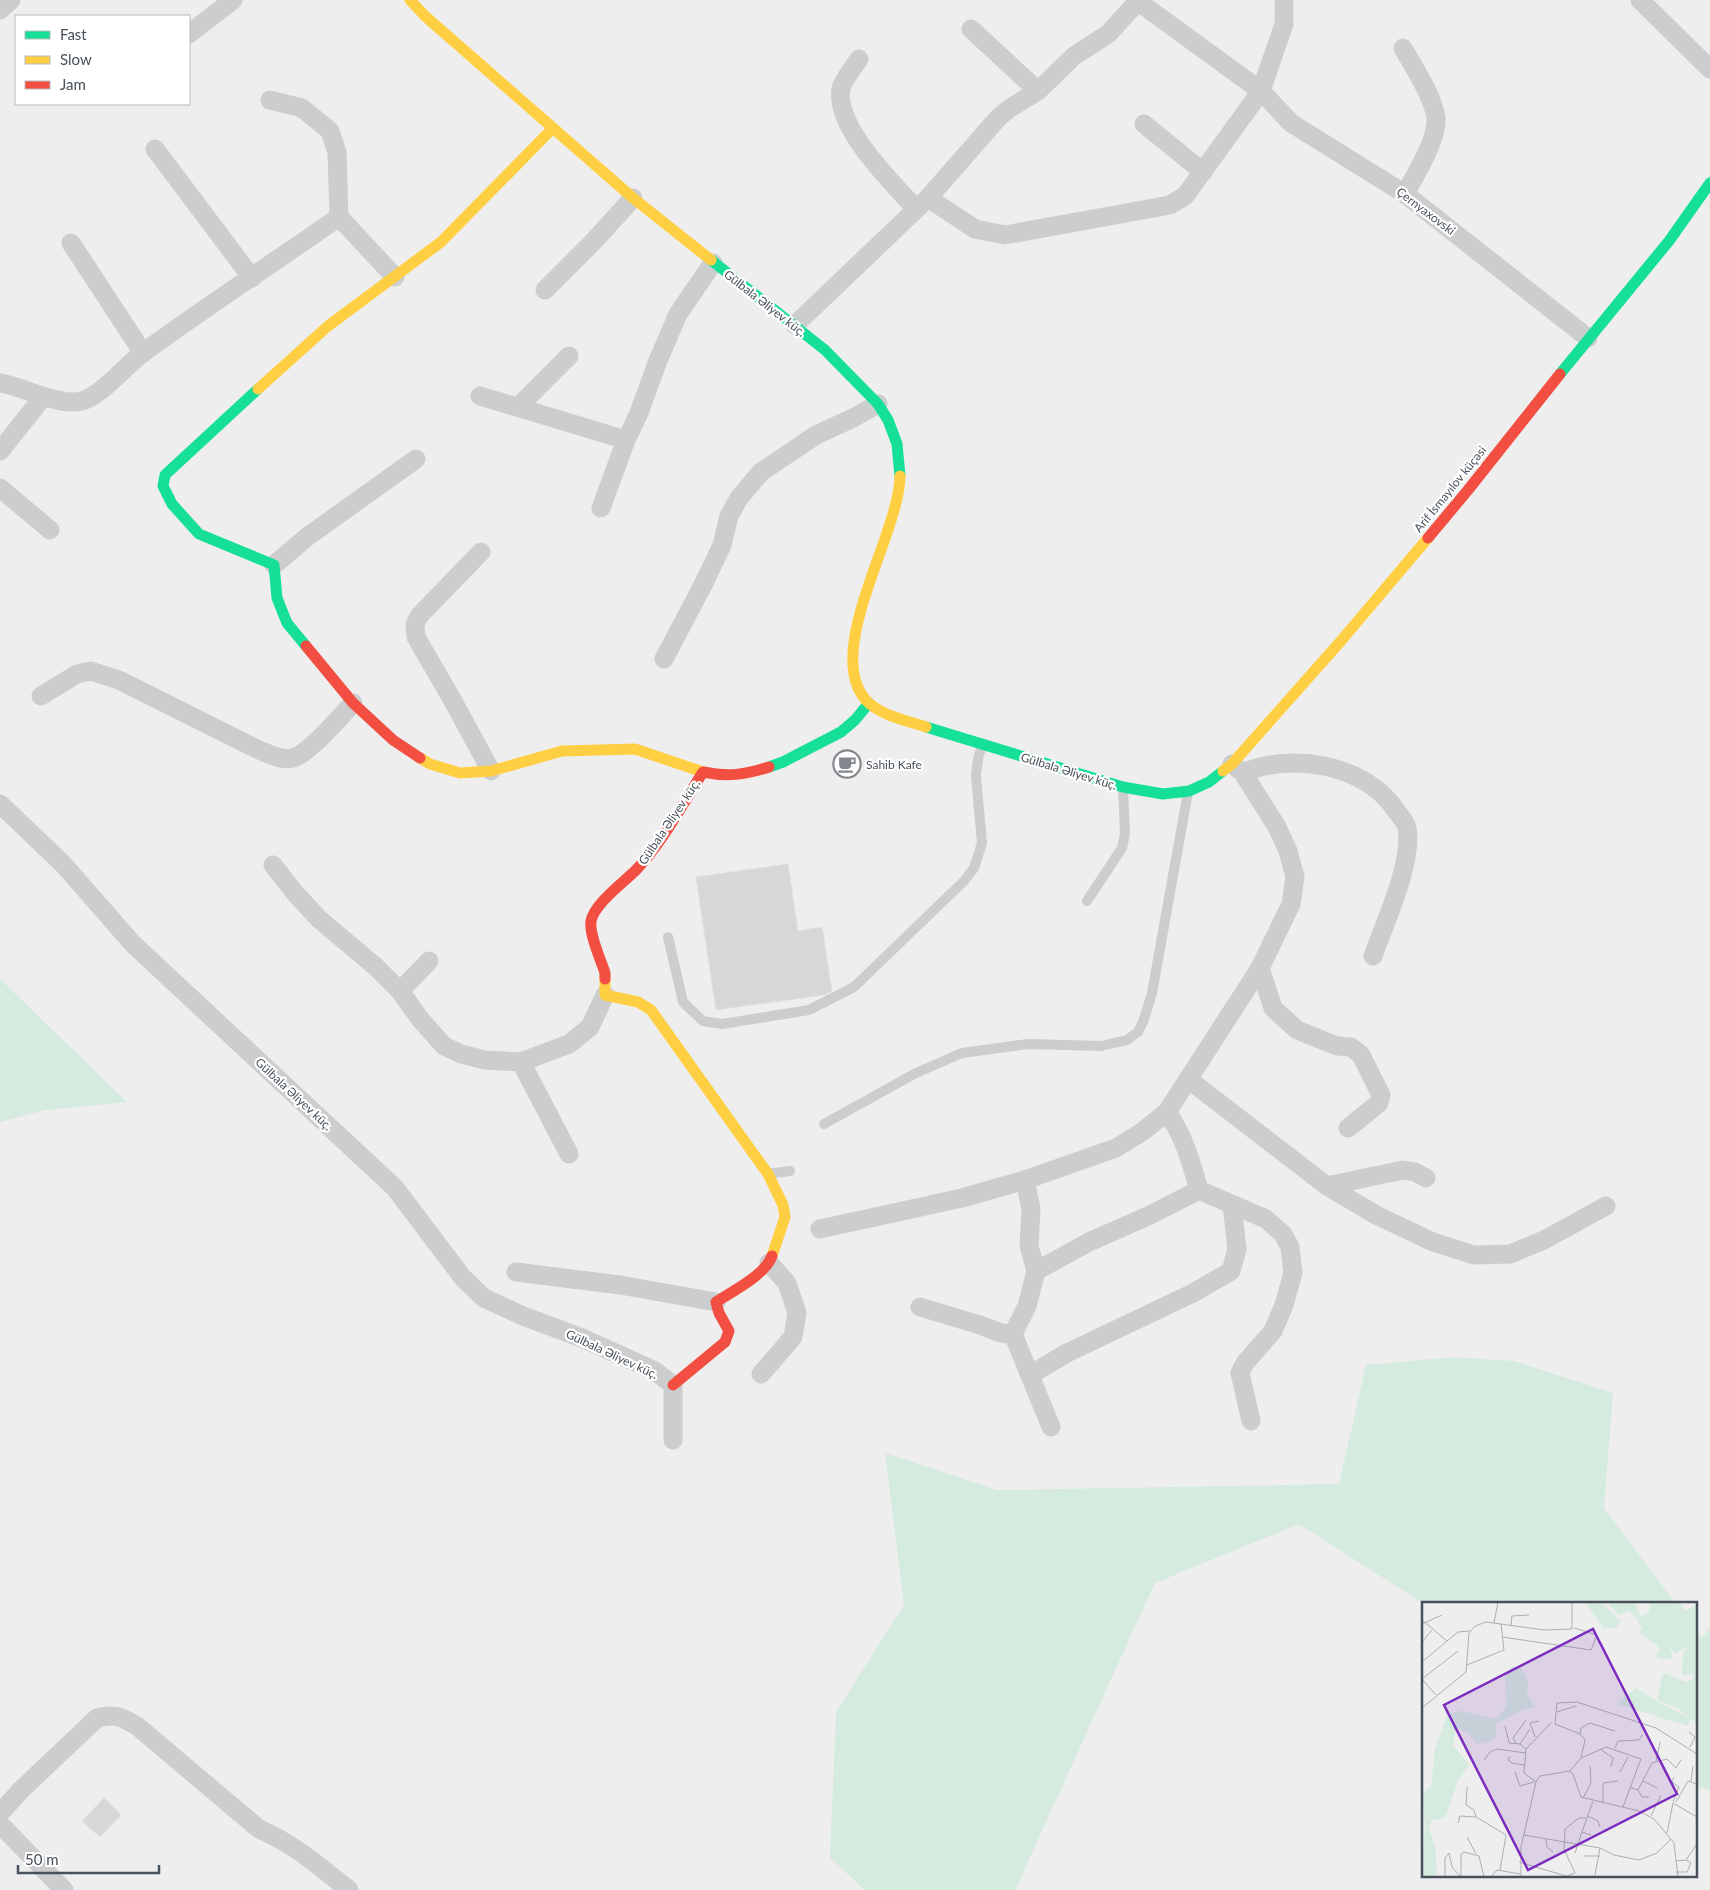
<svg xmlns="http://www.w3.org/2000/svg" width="1710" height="1890" font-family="Lato,sans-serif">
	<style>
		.green { fill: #d5ebdf }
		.building { fill: #d7d6d9; stroke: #e0e0e1 }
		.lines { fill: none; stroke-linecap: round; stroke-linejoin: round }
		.lane { stroke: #cbcdcf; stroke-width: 10 }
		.street { stroke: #cbcdcf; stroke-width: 19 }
		.fast { stroke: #16e098; stroke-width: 11 }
		.slow { stroke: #ffcf43; stroke-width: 11 }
		.jam { stroke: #f24e42; stroke-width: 11 }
		.labels { text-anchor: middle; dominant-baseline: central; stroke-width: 4.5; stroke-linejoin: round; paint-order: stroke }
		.street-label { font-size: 12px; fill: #485059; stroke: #fff }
		.poi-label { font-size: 12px; fill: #485059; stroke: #fff; text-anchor: start }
		.inset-road { fill: none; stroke: #acafb2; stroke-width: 1 }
		.view { fill: #7b2cbf; fill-opacity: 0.15; stroke: #7b2cbf; stroke-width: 2.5 }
		.inset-edge { fill: none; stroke: #485059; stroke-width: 2.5 }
	</style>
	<rect width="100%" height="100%" fill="#efeeee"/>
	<g class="green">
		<path d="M0,979L127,1102L46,1110L0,1122Z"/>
		<path d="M1454,1357L1514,1361L1613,1393L1604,1508L1676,1604H1424L1299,1524L1155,1583L1015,1890H865L830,1858L836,1712L904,1605L885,1453L997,1490L1339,1484L1366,1365Z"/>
		<path d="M1710,1628V1790L1696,1786V1630L1702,1638Z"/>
	</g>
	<g class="building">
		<path d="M788,864L798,931L822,927L832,991L824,995L716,1010L696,877Z"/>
		<path d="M104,1798L121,1815L100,1837L82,1821Z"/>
	</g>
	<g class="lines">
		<g class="lane">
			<path d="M1087,901L1122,848L1125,834L1123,788"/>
			<path d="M668,937L683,1002L703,1021L722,1024L809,1010L854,987L964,881L974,868L982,843L976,776L978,759L982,745"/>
			<path d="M824,1124L916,1073L962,1053L1028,1044L1101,1046L1127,1040L1138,1032L1143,1022L1152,993L1188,792"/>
			<path d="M768,1174L790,1171"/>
		</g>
		<g class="street">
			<path d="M1136,0L1261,91L1291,123L1405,194L1588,338"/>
			<path d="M1640,0L1710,69"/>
			<path d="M0,10L11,0"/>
			<path d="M971,29L1038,91L1074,56L1108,34L1139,0"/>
			<path d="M189,34L233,0"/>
			<path d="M1403,48C1414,68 1433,96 1436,118C1438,138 1415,176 1405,194"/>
			<path d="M859,59C854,66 843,81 841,88C834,127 892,182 916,209"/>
			<path d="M270,100L302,108L330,131L337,152L339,217L395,277"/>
			<path d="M1144,124L1203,172"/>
			<path d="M155,149L252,278"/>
			<path d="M928,198L975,229L1005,235L1170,205L1185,196L1261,91L1284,24V0"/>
			<path d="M71,243L143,353"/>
			<path d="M545,290L593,242L633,198"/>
			<path d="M795,325L928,198L999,117L1010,108L1038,91"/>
			<path d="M0,383C22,386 63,409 85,400C106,391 126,365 144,352C208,305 275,262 339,217"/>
			<path d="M480,396L626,440L639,413L657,363L678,314L713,263"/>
			<path d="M518,407L569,356"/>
			<path d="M0,451L43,397"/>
			<path d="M0,488L50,530"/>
			<path d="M601,508L626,440"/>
			<path d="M481,552L419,616L415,625L416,637L453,701L491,771"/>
			<path d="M274,565L307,537L416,459"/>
			<path d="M664,659L704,583L722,545L729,516L739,498L761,472L816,435L853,418L878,404"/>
			<path d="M41,696L77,674L91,671L119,680L259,750C269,754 282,761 293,758C309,754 341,716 353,703"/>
			<path d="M1243,773C1291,752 1364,764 1395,809C1399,815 1406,822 1407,828C1413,863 1385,922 1373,956"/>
			<path d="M0,804L63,864L133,944L395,1188L463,1278L484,1298L523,1316L582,1338L655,1371L673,1385V1440"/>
			<path d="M273,865L295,893L319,919L376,967L400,991L420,1019L444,1046L461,1054L485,1060L521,1062L569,1044L590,1027L605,995"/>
			<path d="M1260,968L1273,1008L1297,1030L1337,1046L1351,1047L1361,1055L1381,1095L1379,1103L1348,1128"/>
			<path d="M400,991L429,961"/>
			<path d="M521,1062L569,1154"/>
			<path d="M1188,1079L1327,1186L1376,1215L1433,1242L1474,1255L1510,1254L1544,1240L1606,1206"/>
			<path d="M1167,1112C1184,1136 1191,1162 1199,1190L1266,1219L1283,1234L1290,1247L1293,1273L1284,1305L1273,1331L1245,1363L1240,1373L1251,1421"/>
			<path d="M1327,1186L1403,1170L1415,1172L1426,1178"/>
			<path d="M820,1229L962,1198L1025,1180L1116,1148L1142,1132L1167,1112L1260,968L1291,904L1295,877L1288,851L1277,827L1243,773L1232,764"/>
			<path d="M1036,1271L1089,1242L1148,1216L1199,1190"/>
			<path d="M516,1272L620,1285L716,1302"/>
			<path d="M920,1307L980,1325L1001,1333L1013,1334L1027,1306L1036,1271L1029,1246L1031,1209L1025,1180"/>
			<path d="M1013,1334L1051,1427"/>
			<path d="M761,1374L793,1337L797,1313L787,1283L769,1263"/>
			<path d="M1030,1375L1067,1353L1193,1293L1231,1271L1237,1249L1232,1205"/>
			<path d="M0,1813L21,1790L97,1718C115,1713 121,1717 137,1726L259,1829C294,1844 319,1866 349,1890"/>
			<path d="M0,1824L64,1890"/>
		</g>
		<g class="fast">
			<path d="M711,260L825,350L878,404L888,420L897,444L900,476"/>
			<path d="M1560,374L1669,241L1710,183"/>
			<path d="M258,389L165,475L163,486L172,504L199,534L274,565L277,598L287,623L306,646"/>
			<path d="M926,727L1123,787L1163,794L1189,791L1209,782L1223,771"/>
			<path d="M769,767L783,762L841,732L855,720L869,703"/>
		</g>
		<g class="slow">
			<path d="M410,0L425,16L633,198L711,260"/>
			<path d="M258,389L328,326L441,242L552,129"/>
			<path d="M900,476C900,534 818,659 870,704C886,717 908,721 926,727"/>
			<path d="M420,758L430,764L460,773L491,771L562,751L635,749L703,772"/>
			<path d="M1223,771L1232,764L1340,642L1428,538"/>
			<path d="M605,979V995L638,1002L651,1010L768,1174L783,1205L785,1217L772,1256"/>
		</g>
		<g class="jam">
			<path d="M1428,538L1468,490L1560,374"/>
			<path d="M306,646L353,703L393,740L420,758"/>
			<path d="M605,979V973C601,960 589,935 591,921C594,904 624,882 636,870C663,842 682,805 703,772C728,777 745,775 769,767"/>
			<path d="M673,1385L725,1342L729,1331L719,1313L716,1302C733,1291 765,1275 772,1256"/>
		</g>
	</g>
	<defs>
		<g id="cafe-ring" transform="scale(1.4375)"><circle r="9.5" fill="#fff" stroke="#82878d" stroke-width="1.5"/><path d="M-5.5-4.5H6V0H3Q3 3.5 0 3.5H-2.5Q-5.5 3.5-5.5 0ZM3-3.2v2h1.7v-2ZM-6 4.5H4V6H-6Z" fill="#82878d"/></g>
	</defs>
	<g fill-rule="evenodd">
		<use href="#cafe-ring" x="847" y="764"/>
	</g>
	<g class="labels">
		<g class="street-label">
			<text transform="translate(1426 211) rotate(37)">Çernyaxovski</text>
			<text transform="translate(765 303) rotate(38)">Gülbala Əliyev küç.</text>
			<text transform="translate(1450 489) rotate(-51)">Arif İsmayılov küçəsi</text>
			<text transform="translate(1069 771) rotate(17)">Gülbala Əliyev küç.</text>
			<text transform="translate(669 822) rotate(-56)">Gülbala Əliyev küç.</text>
			<text transform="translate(294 1094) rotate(43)">Gülbala Əliyev küç.</text>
			<text transform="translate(612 1354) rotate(25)">Gülbala Əliyev küç.</text>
		</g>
		<g class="poi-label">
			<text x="866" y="764">Sahib Kafe</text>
		</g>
	</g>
	<g transform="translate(1422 1602)">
		<rect width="275" height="275" fill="#efeeee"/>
		<path d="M163,0H179L199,19L194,26H181ZM184,0H213L219,15L214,16L207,9L197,13ZM228,0H237V3L239,0H259L263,9L275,2V122L268,116L266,124L195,102L214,86L240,102L266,115L257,107L235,98L241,71L264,80L271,77V72L261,73L260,70L261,51L266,45L252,52L246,38L251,56L241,58L233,55L238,47L235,43L217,31L220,27L215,17L227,10ZM90,64L100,67L106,80L105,92L113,105L102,107L73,122L75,134L63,141L53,142L48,132L34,125L31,143L47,163L36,179L23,216L10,218L7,227L13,244L15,266L13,275H0L3,221L0,193L9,184L13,147L26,112L38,109L74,117L84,105L83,72Z" fill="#d5ebdf"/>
		<path class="inset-road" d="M0,18L25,39L0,60M72,21L76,0M0,22L20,13M89,23L90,14L107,13M80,35L169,48L175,33L152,26M25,39L36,30L48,29M0,40L10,28M45,63L82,48L79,22M0,77L36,49M0,77L14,93M135,101L155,100L234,126L275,152M135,101L133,122L158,132L163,138L159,156L148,169M0,106L44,70L47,31L53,24L64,20L122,28L150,27V0M135,110L154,104M83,124L87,141L98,142L104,147M267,130L273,135L268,145M158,132L159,126L168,121L193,129M113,135L108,121L117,119M94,141L91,136L104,118M98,142L108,127M193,146L196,139L217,138L220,133M178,147L191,156L189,165M88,154L86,158L90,161L102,163M159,156L184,145L219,157L201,205M62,158L68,150L75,147L104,151M234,159L238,140M93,170L98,184L112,180M198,170L206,155M221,179L235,186M269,179L271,164M114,180L102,171L104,147L129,121M45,185L44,203L52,208L54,215L84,233L78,268M208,185L216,188L220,195H227M216,188L230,161L245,157L254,166L259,158M161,196L169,181L168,164M251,200L257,185L250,180L252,175M254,200L266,179L275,182M181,201V181L196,179M166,214L176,219L178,225M229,214L239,193M36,221L38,214L54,215M160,230L171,199M245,231L251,201L275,215M102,233L178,246L192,253L217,258L235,251L249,237M45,235L54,252M124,237L125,245L131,250M153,251L160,230L169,233M162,254H178M254,259L264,258L275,242M97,260L144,274M254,270H265L269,261L264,258M173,273L178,246M145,274L153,271L142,247L143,227L157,216H165M23,275V256L27,251L30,265L38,274M39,275V252L42,250L57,254L62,275M69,275L75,268L98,272M99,275V245L114,180L118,174L147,169L151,172L159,195L217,209L232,217L252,241L256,275"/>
		<path class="view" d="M171,27L255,192L106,268L22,103Z"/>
		<rect width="275" height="275" class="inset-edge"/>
	</g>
	<rect x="15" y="15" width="175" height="90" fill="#ffffff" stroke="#b6b9bd"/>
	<rect x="25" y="31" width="25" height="8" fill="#16e098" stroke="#b6b9bd"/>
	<text x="60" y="40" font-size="15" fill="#485059">Fast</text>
	<rect x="25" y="56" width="25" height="8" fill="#ffcf43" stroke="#b6b9bd"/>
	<text x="60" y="65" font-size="15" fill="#485059">Slow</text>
	<rect x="25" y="81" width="25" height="8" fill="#f24e42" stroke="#b6b9bd"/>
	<text x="60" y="90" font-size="15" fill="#485059">Jam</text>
	<path d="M18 1865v8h141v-8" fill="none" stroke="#485059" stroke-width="2.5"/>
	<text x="25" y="1865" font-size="15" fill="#485059" stroke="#ffffff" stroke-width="4" paint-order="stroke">50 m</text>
</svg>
